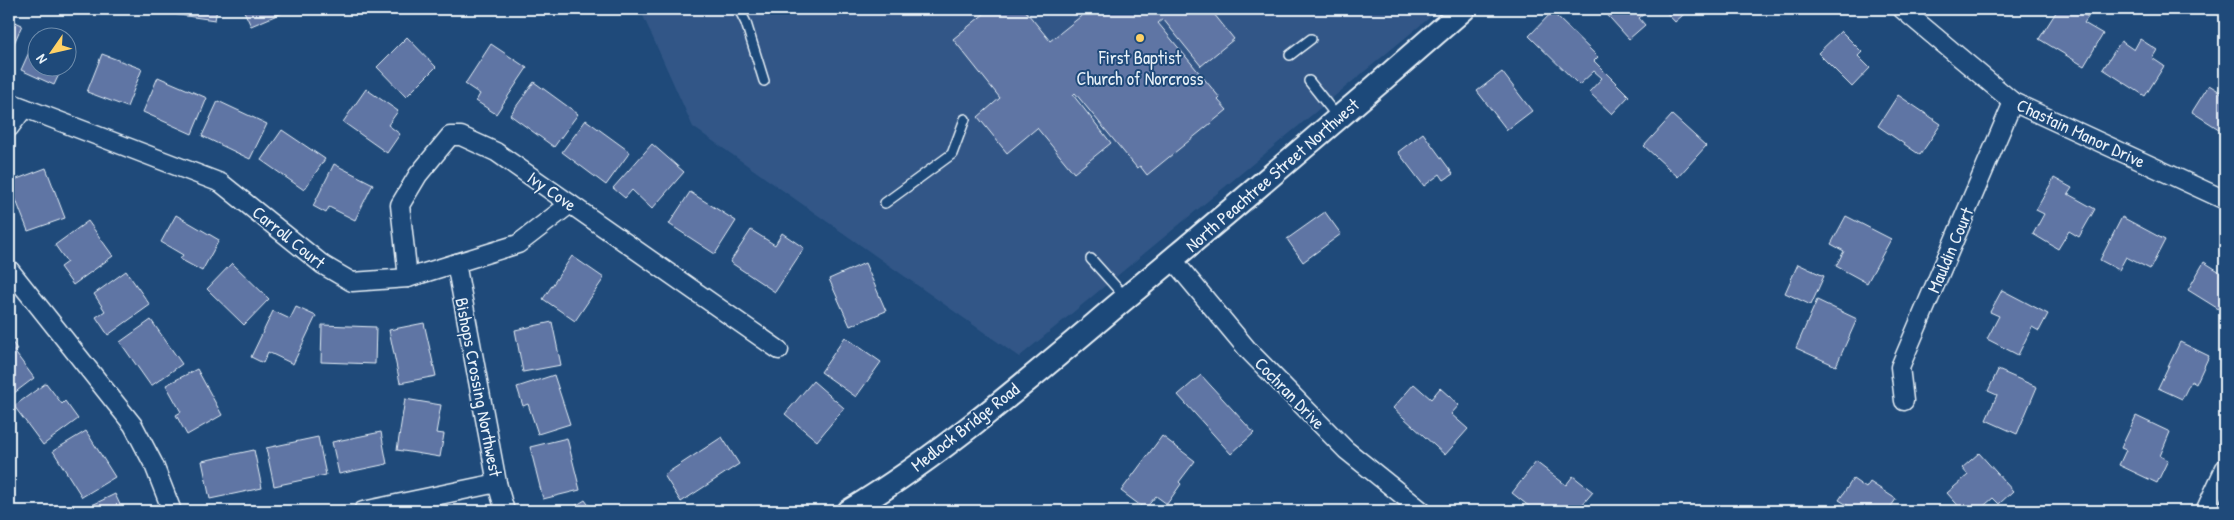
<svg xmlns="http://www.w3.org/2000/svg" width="2234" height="520" font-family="'Patrick Hand',sans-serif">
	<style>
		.built { fill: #325787 }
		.building { fill: #5f74a4; stroke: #e8f1f8 }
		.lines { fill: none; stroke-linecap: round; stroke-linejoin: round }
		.service-casing { stroke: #e8f1f8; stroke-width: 12 }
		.minor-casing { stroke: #e8f1f8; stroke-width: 21 }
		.tertiary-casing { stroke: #e8f1f8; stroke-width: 26 }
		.service { stroke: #1f4a7a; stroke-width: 9 }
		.minor { stroke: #1f4a7a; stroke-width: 18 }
		.tertiary { stroke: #1f4a7a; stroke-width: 22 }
		.poi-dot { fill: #ffd166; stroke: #1f4a7a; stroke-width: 2 }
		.labels { text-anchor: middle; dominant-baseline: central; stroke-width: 4; stroke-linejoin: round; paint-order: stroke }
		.poi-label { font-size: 18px; fill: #e8f1f8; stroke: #1f4a7a }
		.street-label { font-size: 18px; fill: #e8f1f8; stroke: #1f4a7a }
	</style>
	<rect width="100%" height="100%" fill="#1f4a7a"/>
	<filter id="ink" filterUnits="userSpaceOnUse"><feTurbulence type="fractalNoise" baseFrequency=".02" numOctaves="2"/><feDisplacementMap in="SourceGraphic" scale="10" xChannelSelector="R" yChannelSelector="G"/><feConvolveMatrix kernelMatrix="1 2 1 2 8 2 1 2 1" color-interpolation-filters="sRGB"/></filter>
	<g filter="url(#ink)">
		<path class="built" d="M640,9H1440L1019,357L693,127Z"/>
		<g class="building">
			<path d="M173,9H217L215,20L172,14Z"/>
			<path d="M243,9H289V10L251,26Z"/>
			<path d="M990,9H1024L1050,41L1090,9H1210L1234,39L1201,66L1163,19L1158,23L1220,98L1218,100L1227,110L1147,175L1140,166L1137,168L1075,93L1073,95L1111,143L1074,173L1037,128L1007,153L978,117L1000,98L953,39Z"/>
			<path d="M1602,9H1650L1639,18L1645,25L1629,39Z"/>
			<path d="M1663,9H1690L1675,22Z"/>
			<path d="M2058,9H2074L2088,17L2084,23L2103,34L2084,66L2039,39Z"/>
			<path d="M1552,12L1598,57L1594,61L1629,96L1612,114L1589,92L1602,78L1594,71L1579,85L1529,36Z"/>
			<path d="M9,19L22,25L9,55Z"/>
			<path d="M39,30L55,38H38V68H62L54,85L21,70Z"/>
			<path d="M1841,31L1862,52L1858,56L1870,68L1852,87L1818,53Z"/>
			<path d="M407,37L436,67L406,97L377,67Z"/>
			<path d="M2140,39L2157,50L2152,58L2164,66L2145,96L2103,69L2121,41L2134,50Z"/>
			<path d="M491,44L527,68L496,114L476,101L480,94L465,84Z"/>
			<path d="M102,54L142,69L127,107L87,92Z"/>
			<path d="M1502,72L1532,111L1507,130L1477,91Z"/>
			<path d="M158,77L207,98L192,134L143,112Z"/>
			<path d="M534,82L578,114L554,147L510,115Z"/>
			<path d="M2209,85L2225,95V133L2192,112Z"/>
			<path d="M366,89L398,111L388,125L400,134L387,153L343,122Z"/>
			<path d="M1898,95L1941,124L1920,155L1878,126Z"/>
			<path d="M218,101L267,124L250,159L202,136Z"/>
			<path d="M1672,115L1706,146L1678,177L1644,146Z"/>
			<path d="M586,120L630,152L606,185L562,152Z"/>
			<path d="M282,130L325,159L304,190L261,160Z"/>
			<path d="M1423,133L1453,174L1444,180L1440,174L1424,186L1398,152Z"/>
			<path d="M652,144L684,172L652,209L632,190L625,198L613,188Z"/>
			<path d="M334,164L373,184L355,220L329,207L326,213L313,206Z"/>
			<path d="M46,168L65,218L28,231L9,182Z"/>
			<path d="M2054,178L2072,188L2068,194L2095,209L2079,237L2069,231L2058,249L2033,234L2044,214L2036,210Z"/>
			<path d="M690,192L736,221L715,254L669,224Z"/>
			<path d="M1325,212L1341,234L1303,262L1287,239Z"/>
			<path d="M176,215L219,240L202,271L180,259L183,255L161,242Z"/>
			<path d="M1846,216L1891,239L1867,283L1836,266L1844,251L1831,244Z"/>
			<path d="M2122,217L2165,240L2150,269L2126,257L2119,270L2100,260Z"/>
			<path d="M88,221L113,256L73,285L60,267L67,262L55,245Z"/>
			<path d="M751,230L775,245L782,233L804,248L775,292L730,262Z"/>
			<path d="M572,256L604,278L575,321L543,299Z"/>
			<path d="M2204,262L2225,275V313L2188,290Z"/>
			<path d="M232,263L269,299L244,325L207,289Z"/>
			<path d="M865,263L886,311L850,326L829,279Z"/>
			<path d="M1798,264L1824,276L1811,305L1785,293Z"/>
			<path d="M126,271L150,305L108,335L96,317L105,311L94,294Z"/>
			<path d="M2002,290L2048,314L2039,331L2032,327L2018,355L1987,339L1999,316L1990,312Z"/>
			<path d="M1817,300L1857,319L1836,366L1796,348Z"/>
			<path d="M296,307L316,316L293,364L268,352L263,363L251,357L273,311L290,319Z"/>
			<path d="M151,320L182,364L151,386L120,342Z"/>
			<path d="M552,322L561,365L523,372L515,330Z"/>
			<path d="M424,323L436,376L400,383L389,330Z"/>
			<path d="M322,325L376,327L375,364L321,362Z"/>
			<path d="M845,337L881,362L856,397L821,372Z"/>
			<path d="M11,341L17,349L14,351L34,378L9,397V343Z"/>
			<path d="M2180,342L2209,356L2196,384L2191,381L2182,399L2158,388Z"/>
			<path d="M197,369L222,415L187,435L176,415L181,412L166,385Z"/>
			<path d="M1998,370L2037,387L2017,434L1986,420L1997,395L1988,391Z"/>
			<path d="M554,375L570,424L538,434L528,404L523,406L517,387Z"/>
			<path d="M1201,375L1254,433L1231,454L1178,395Z"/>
			<path d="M813,381L844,408L817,441L785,414Z"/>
			<path d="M46,383L62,404L65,401L78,419L43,445L14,406Z"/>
			<path d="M1414,384L1431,399L1440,388L1459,405L1451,414L1468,429L1445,455L1393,408Z"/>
			<path d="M405,399L441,405L436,433L444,434L440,457L397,450Z"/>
			<path d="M2136,416L2170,432L2160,456L2168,460L2157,483L2119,465L2126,450L2121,448Z"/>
			<path d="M86,431L115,477L82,497L53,451Z"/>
			<path d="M381,432L387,464L339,474L332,442Z"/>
			<path d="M1162,436L1195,461L1179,482L1181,484L1167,504L1156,496L1145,509L1121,491Z"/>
			<path d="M318,437L326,475L274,486L266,448Z"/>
			<path d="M722,437L739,464L681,502L664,475Z"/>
			<path d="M567,438L580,490L543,499L530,447Z"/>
			<path d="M254,450L262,488L210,499L202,461Z"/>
			<path d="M1979,453L2013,491L1999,504L1993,498L1978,511H1963L1947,493L1968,475L1962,468Z"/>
			<path d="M1536,462L1566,485L1573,476L1593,492L1577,511H1535L1512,493Z"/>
			<path d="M1853,479L1866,488L1870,482L1896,499L1888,511H1857L1839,500Z"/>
			<path d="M115,494L123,511H88L86,508Z"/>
			<path d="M585,500L593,511H567Z"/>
		</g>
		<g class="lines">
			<g class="service-casing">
				<g id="service">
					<path d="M739,9L746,23L764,81"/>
					<path d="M1290,55L1311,39"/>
					<path d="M1309,81L1339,119"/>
					<path d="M885,203L952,154L965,119"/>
					<path d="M1091,259L1126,298"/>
				</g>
			</g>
			<g class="minor-casing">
				<g id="minor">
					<path d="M1902,9L2013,102L2225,200"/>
					<path d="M9,102L221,183L323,265L352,282L408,278L518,244L570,204"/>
					<path d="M9,128L24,108"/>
					<path d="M1173,260L1248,350L1346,450L1422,511"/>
					<path d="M456,263L497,483L505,511"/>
					<path d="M9,269L133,425L154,465L172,511"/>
					<path d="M408,278L400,205L418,175L450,136H461L496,152L779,350"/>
					<path d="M1904,401L1900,367L2013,102"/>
					<path d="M363,511L497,483"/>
					<path d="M2205,511L2225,468"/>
				</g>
			</g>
			<g class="tertiary-casing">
				<path id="tertiary" d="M849,511C942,455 1032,377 1115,307C1233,209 1349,110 1464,9"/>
			</g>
			<use href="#service" class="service"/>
			<use href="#minor" class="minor"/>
			<use href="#tertiary" class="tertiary"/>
		</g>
	</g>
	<circle class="poi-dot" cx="1140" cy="38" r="5"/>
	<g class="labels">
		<g class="poi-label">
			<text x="1140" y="57">First Baptist<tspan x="1140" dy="21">Church of Norcross</tspan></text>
		</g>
		<g class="street-label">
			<text transform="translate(2081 133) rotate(25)">Chastain Manor Drive</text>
			<text transform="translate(1272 175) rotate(-41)">North Peachtree Street Northwest</text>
			<text transform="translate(552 191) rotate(35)">Ivy Cove</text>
			<text transform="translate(289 237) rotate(39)">Carroll Court</text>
			<text transform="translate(1950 250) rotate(-67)">Mauldin Court</text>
			<text transform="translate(479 387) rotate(79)">Bishops Crossing Northwest</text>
			<text transform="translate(1290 393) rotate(46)">Cochran Drive</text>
			<text transform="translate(965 427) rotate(-38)">Medlock Bridge Road</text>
		</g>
	</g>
	<rect width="2234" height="520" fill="none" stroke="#1f4a7a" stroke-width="30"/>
	<rect x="15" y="15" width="2204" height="490" fill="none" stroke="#e8f1f8" stroke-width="2" filter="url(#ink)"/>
	<g transform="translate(52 52) rotate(236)"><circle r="24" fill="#1f4a7a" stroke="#6f8dac"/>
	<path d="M0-4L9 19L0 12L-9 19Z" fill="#ffd166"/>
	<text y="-8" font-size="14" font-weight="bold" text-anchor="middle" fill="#e8f1f8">N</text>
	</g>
</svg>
